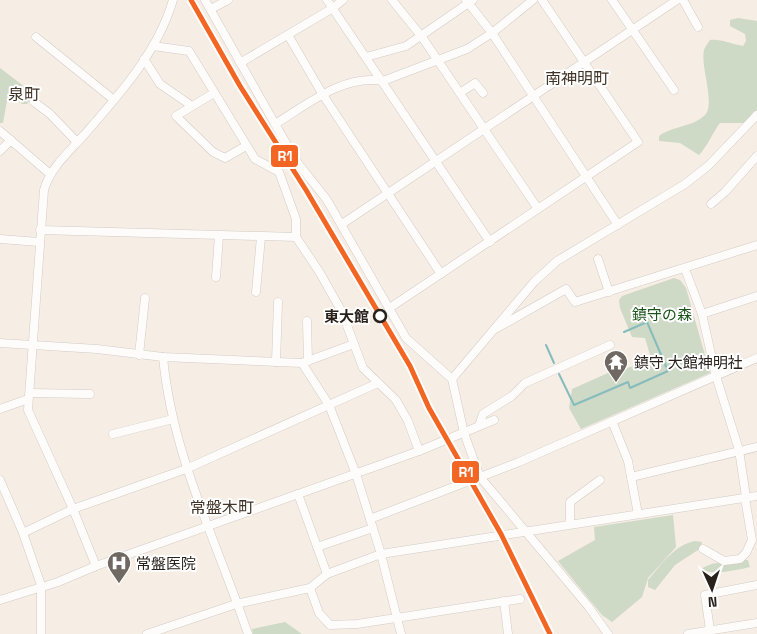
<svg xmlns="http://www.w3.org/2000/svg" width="757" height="634" font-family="'Space Grotesk','Noto Sans JP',sans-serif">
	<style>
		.green { fill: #ced9c6 }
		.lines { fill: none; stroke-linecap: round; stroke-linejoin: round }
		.stream { stroke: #86bcbd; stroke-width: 2 }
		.minor-casing { stroke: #d2cbc4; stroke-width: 9 }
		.minor { stroke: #fefcfb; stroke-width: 8 }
		.rail-1-casing { stroke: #fff; stroke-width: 9 }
		.rail-1 { stroke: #f26522; stroke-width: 5 }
		.stop-dot { fill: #fff; stroke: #28211c; stroke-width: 2.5 }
		.labels { text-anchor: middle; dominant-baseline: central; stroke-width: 4; stroke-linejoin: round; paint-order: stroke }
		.park-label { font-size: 15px; fill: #185317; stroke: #fff }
		.stop-label { font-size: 15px; font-weight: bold; fill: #28211c; stroke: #fff; text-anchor: end }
		.poi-label { font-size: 15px; fill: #28211c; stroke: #fff; text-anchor: start }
		.neighbourhood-label { font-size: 16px; fill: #423528; stroke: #fff }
		.line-badge { stroke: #fff; stroke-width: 2 }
		.badge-label { font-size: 14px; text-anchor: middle; font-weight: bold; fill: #fff }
	</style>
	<rect width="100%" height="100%" fill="#f6ede5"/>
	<g class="green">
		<path d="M738,18L757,21V111L753,112L745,123H720C712,134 708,145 699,155L680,143L659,141V136C672,126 693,127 705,115C716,105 700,66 704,50C705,47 708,43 710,40C722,39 731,44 743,46L746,41L745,34L730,26V20Z"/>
		<path d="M0,68L30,91L32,96L27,104H22L15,97L8,95L3,123H0Z"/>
		<path d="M674,278L680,280L686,288L710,373L581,429L569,408L572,389L608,373L638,365L650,355L645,338L632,337L620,308L619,300L622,296Z"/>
		<path d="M673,515L676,547L648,578L642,597L612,622L602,615L558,561L595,540L594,527Z"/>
		<path d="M695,541L702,542L701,548L675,565L655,590L648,587V580C661,565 674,545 695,541Z"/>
		<path d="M744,560H748L750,567C737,570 712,576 701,569C720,557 726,568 744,560Z"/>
		<path d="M285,622L302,634H253L252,629Z"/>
	</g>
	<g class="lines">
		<g class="stream">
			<path d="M546,345L554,363"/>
			<path d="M559,374L574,405L628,382L630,388L668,371L647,322L624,332"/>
		</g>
		<g class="minor-casing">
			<g id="minor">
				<path d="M205,0L275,124L297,162L327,200L406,338L452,379L464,433L480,477L588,606L608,634"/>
				<path d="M327,0L490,242"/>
				<path d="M392,0L422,37L538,209"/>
				<path d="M466,0L492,33L618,225"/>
				<path d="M612,0L674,90"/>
				<path d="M683,0L698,27"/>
				<path d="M211,9L228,0"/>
				<path d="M288,35L323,95L441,274"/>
				<path d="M36,37L114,100"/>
				<path d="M153,46L189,51L255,159L279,172L296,219V237"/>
				<path d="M366,57L406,46L473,0"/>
				<path d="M144,59L160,84L192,106"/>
				<path d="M240,63L333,8L343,0"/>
				<path d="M214,93L176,116L213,152L225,158L246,146"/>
				<path d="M460,93L475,83L483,93"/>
				<path d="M34,102L49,113L77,142"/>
				<path d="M275,124C307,105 343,74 383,81L467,49L492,33L533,0"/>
				<path d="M0,131L50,174"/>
				<path d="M0,151L11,140"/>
				<path d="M711,204L725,192L757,156"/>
				<path d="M342,224L677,0"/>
				<path d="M40,230L296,237L320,273L342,312L363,368L396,400L408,421L419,451"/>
				<path d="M0,239L39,242"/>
				<path d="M598,259L609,292"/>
				<path d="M685,269L702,314L716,376L739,450L746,497"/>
				<path d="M216,277L219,236"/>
				<path d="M256,292L261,237"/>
				<path d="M391,307L638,142L542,0"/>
				<path d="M702,314L757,296"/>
				<path d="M307,321L308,361"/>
				<path d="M497,328L566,289L575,302L757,245"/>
				<path d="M0,343L97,349L163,357L302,363L354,344"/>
				<path d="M139,355L145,298"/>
				<path d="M163,357C172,455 217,542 248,634"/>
				<path d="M276,362L278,302"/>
				<path d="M302,363L329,405L356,474L381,554L401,634"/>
				<path d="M452,379L534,282L557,261L685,184L708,166L757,115"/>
				<path d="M30,393L90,394"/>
				<path d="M0,409L28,399"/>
				<path d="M612,421L628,461L638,514"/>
				<path d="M479,426L483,414L512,396L525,383L610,345"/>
				<path d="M113,434L173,419"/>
				<path d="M480,477L519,462L757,358"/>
				<path d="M631,477L757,447"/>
				<path d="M0,480L23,533L41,585V634"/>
				<path d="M298,494L327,574"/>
				<path d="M370,519L464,483"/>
				<path d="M570,524V502L600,480"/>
				<path d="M23,533L73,509L186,469L378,383"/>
				<path d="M317,547L373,528"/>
				<path d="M703,549L724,561L740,559L746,553L752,540L745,498"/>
				<path d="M96,566L73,509L28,410L44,190C50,168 69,152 84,135C119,95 158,52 173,0"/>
				<path d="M310,588L319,613L330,625L357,624L520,599"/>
				<path d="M0,600L58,582L96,566L419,451L494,420"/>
				<path d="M504,601L508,634"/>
				<path d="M710,630L705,595L757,585"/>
				<path d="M147,634L236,604L310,588L327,574L381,554L757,496"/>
				<path d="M688,634L757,623"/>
			</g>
		</g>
		<use href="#minor" class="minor"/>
		<g class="rail-1-casing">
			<path id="rail-1" d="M191,0L240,86L306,190L410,366L429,408L501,534L550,634"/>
		</g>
		<use href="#rail-1" class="rail-1"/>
	</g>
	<defs>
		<g id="temple-pin" transform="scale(1.25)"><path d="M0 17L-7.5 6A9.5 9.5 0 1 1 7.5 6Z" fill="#706862" stroke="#fff"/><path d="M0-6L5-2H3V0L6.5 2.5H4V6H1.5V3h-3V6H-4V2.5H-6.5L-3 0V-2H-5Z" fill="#fff"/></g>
		<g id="hospital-pin" transform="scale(1.25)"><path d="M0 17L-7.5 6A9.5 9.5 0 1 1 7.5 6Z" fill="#706862" stroke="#fff"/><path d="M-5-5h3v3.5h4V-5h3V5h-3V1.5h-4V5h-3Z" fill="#fff"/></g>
	</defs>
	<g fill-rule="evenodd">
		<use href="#temple-pin" x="616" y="362"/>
		<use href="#hospital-pin" x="119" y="563"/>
	</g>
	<circle class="stop-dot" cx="380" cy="316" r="6"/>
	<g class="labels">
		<g class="park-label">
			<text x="662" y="314">鎮守の森</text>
		</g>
		<g class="stop-label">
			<text x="369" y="316">東大館</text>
		</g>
		<g class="poi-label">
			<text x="634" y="362">鎮守 大館神明社</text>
			<text x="136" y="563">常盤医院</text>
		</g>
		<g class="neighbourhood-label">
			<text x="577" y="78">南神明町</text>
			<text x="24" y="94">泉町</text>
			<text x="222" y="507">常盤木町</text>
		</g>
	</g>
	<g class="line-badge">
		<rect x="270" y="144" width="29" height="24" rx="5" fill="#f26522"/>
		<rect x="451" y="460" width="29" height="24" rx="5" fill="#f26522"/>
	</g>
	<g class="badge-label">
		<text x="285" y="161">R1</text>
		<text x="466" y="477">R1</text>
	</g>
	<g transform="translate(712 589) rotate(177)" stroke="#ffffff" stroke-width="4" paint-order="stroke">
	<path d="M0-4L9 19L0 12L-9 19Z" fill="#28211c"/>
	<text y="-8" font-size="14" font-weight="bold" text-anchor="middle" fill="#28211c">N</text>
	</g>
</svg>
